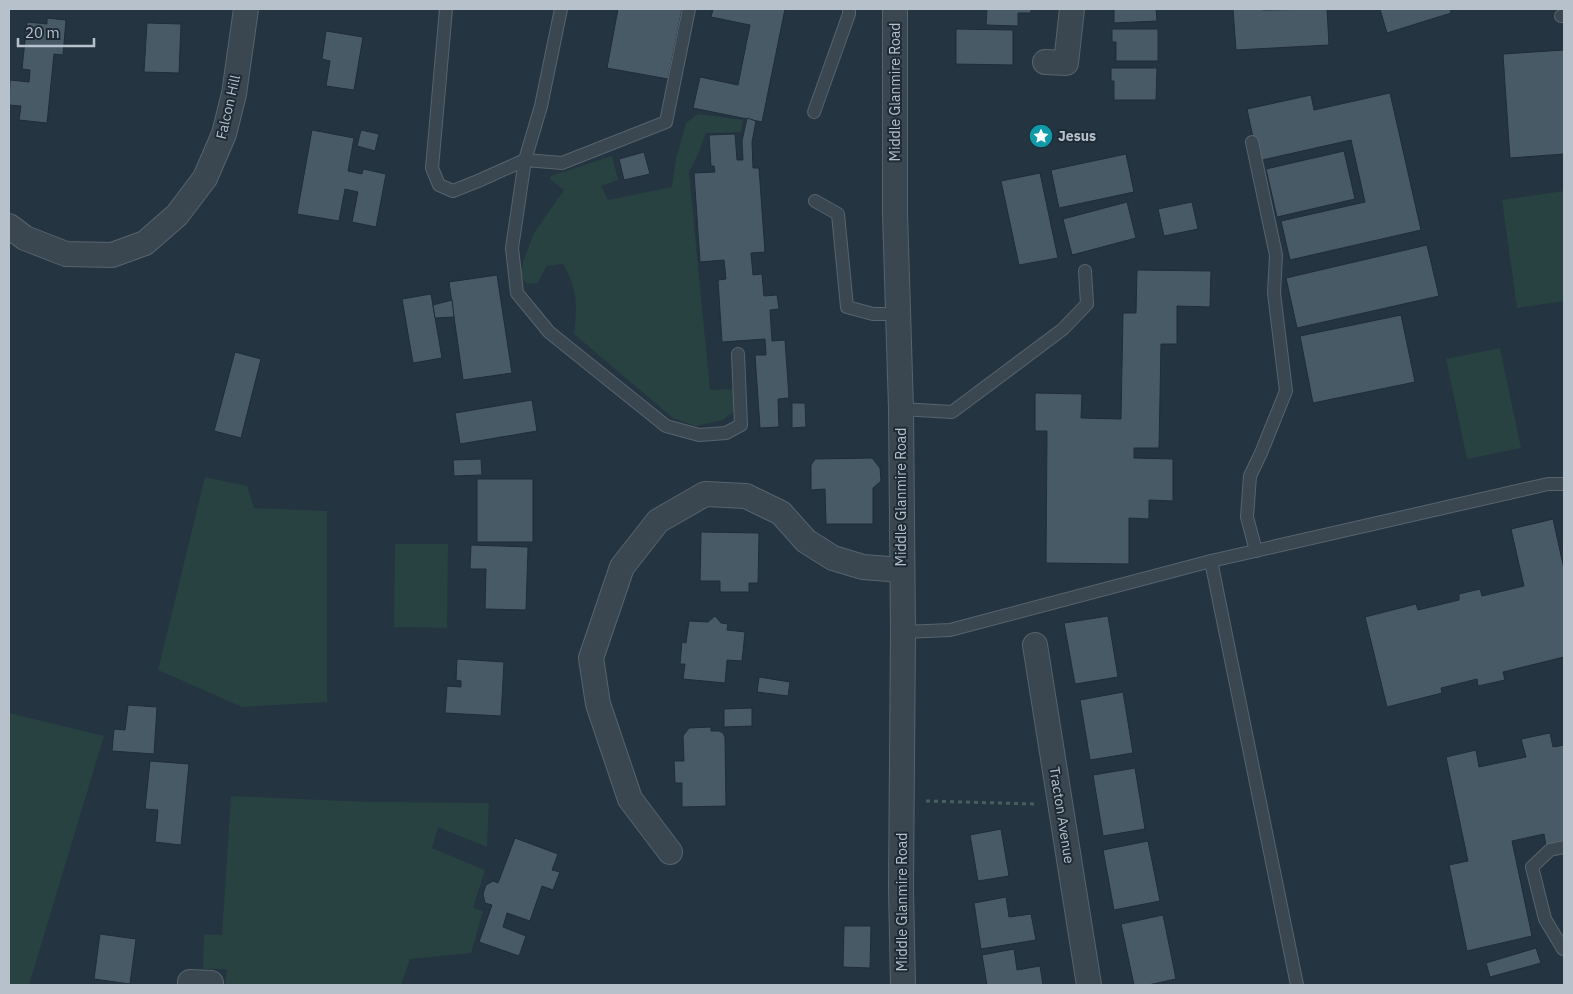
<svg xmlns="http://www.w3.org/2000/svg" width="1573" height="994" font-family="'IBM Plex Sans',sans-serif">
	<style>
		.green { fill: #274241 }
		.building { fill: #495a67; stroke: #202d38 }
		.lines { fill: none; stroke-linecap: round; stroke-linejoin: round }
		.service-casing { stroke: #57646e; stroke-width: 14 }
		.minor-casing { stroke: #57646e; stroke-width: 26 }
		.path { stroke: #485f5f; stroke-width: 3; stroke-dasharray: 4 4; stroke-linecap: butt }
		.service { stroke: #3a4650; stroke-width: 12 }
		.minor { stroke: #3a4650; stroke-width: 24 }
		.labels { text-anchor: middle; dominant-baseline: central; stroke-width: 4; stroke-linejoin: round; paint-order: stroke }
		.street-label { font-size: 14px; fill: #b6c1cb; stroke: #1e2b36 }
		.poi-label { font-size: 14px; font-weight: bold; fill: #b6c1cb; stroke: #1e2b36; text-anchor: start }
	</style>
	<rect width="100%" height="100%" fill="#253441"/>
	<g class="green">
		<path d="M698,114L743,120L741,132L706,133L699,152L689,172L710,390L734,389V411L723,420L696,426L673,418L574,334C577,305 578,290 563,264L547,266L537,283L527,284L520,276L524,259L534,233L564,190L550,179L551,176L612,156L618,180L601,186L608,200L672,187L676,159L686,123Z"/>
		<path d="M1564,191V301L1517,308L1502,200Z"/>
		<path d="M1500,348L1521,448L1467,459L1446,359Z"/>
		<path d="M205,477L247,486L254,508L327,511V702L242,707L158,670Z"/>
		<path d="M395,544H448L447,628L394,627Z"/>
		<path d="M9,713L104,736L29,985H9Z"/>
		<path d="M231,796L370,802L489,803L487,847L438,827L432,848L485,870L473,908L483,911L471,953L410,959L401,985H225L227,969H203L204,934L222,935Z"/>
	</g>
	<g class="building">
		<path d="M618,9H682L668,79L607,68Z"/>
		<path d="M713,9H785L762,122L693,108L700,77L738,85L750,25L711,17Z"/>
		<path d="M987,9H1031V13H1018V26L986,25Z"/>
		<path d="M1114,9H1156L1157,21L1114,23Z"/>
		<path d="M1233,9H1263V10L1327,9L1329,45L1236,50Z"/>
		<path d="M1380,9H1450L1451,13L1387,33Z"/>
		<path d="M47,18L66,20L63,55L54,54L47,123L19,120L21,106L9,105L10,80L29,82L30,70L22,69L27,22L47,24Z"/>
		<path d="M147,23L181,24L179,73L144,72Z"/>
		<path d="M956,29L1013,30V65L956,64Z"/>
		<path d="M1112,29H1158V61H1116V42H1112Z"/>
		<path d="M326,31L363,37L354,90L326,86L330,61L322,59Z"/>
		<path d="M1564,50V154L1510,158L1503,54Z"/>
		<path d="M1111,68H1157L1156,100H1114V81H1111Z"/>
		<path d="M1390,93L1421,230L1290,260L1281,221L1365,202L1351,140L1258,161L1247,109L1311,95L1314,110Z"/>
		<path d="M747,118L756,121L752,142L753,168H759L765,252L751,253L753,275L762,274L764,296L777,295L779,309L770,310L772,341L785,340L789,398L778,399L779,427L760,428L755,355H766L765,339L722,342L718,280L726,279L724,260L700,262L694,173L715,172L714,166H711L709,135L735,134L737,160H743L742,141Z"/>
		<path d="M312,130L354,138L348,171L362,174L363,169L386,174L376,227L352,222L358,192L345,189L339,221L297,214Z"/>
		<path d="M361,130L379,134L375,151L357,146Z"/>
		<path d="M1344,151L1355,199L1277,217L1266,169Z"/>
		<path d="M644,152L650,174L624,180L619,159Z"/>
		<path d="M1126,154L1134,192L1059,208L1051,170Z"/>
		<path d="M1040,173L1058,258L1019,265L1001,181Z"/>
		<path d="M1127,202L1136,238L1072,255L1063,219Z"/>
		<path d="M1192,202L1198,229L1164,236L1158,209Z"/>
		<path d="M1427,245L1439,296L1297,328L1286,278Z"/>
		<path d="M1137,270L1211,271L1210,307L1177,306V344H1161L1159,448H1134V458L1173,459V501L1149,500V519L1129,518V564L1046,563L1047,431H1035V393L1082,394L1081,418L1121,419L1123,313H1136Z"/>
		<path d="M497,275L512,373L463,380L449,282Z"/>
		<path d="M431,294L442,358L413,363L402,299Z"/>
		<path d="M452,300L454,317L435,318L433,305Z"/>
		<path d="M1401,315L1415,382L1313,403L1300,336Z"/>
		<path d="M235,352L261,359L241,438L214,431Z"/>
		<path d="M532,400L537,431L460,444L455,413Z"/>
		<path d="M792,403H805L806,427L792,428Z"/>
		<path d="M872,458L880,468L881,481L873,488V524H826L825,489L811,490V465L815,459Z"/>
		<path d="M481,459L482,475L454,476L453,460Z"/>
		<rect x="477" y="479" width="56" height="63"/>
		<path d="M1553,519L1564,569V657L1503,672L1505,680L1478,686L1477,679L1441,688L1442,693L1387,707L1365,617L1416,604L1418,610L1459,600V594L1480,589L1482,596L1524,586L1511,529Z"/>
		<path d="M701,532L759,533L758,583H749V592H720V581H700Z"/>
		<path d="M471,545L528,547L526,610L485,609L486,569H470Z"/>
		<path d="M715,616L721,623L728,624L727,630L745,632L742,661L727,660L725,683L683,679L685,664H680L682,642L686,643L689,621L708,622Z"/>
		<path d="M1108,616L1118,677L1075,684L1064,623Z"/>
		<path d="M457,659L504,662L501,716L445,713L447,686L461,687V681L456,680Z"/>
		<path d="M759,677L790,682L788,696L757,692Z"/>
		<path d="M1123,692L1133,753L1090,760L1080,700Z"/>
		<path d="M128,705L157,707L154,754L112,751L114,729L125,730Z"/>
		<path d="M752,708V726L724,727V709Z"/>
		<path d="M711,727V731H719L723,733L725,737L726,806L682,807V783H675L674,761H684L683,736L689,728Z"/>
		<path d="M1550,733L1553,747L1564,745V842L1546,846L1544,834L1512,841L1532,936L1467,951L1449,865L1468,861L1446,757L1476,750L1479,767L1526,757L1521,739Z"/>
		<path d="M150,761L189,764L181,845L155,842L158,810L145,809Z"/>
		<path d="M1135,768L1145,829L1103,836L1093,775Z"/>
		<path d="M1001,829L1009,876L978,881L970,835Z"/>
		<path d="M515,838L558,854L552,870L560,872L553,890L542,886L530,921L507,913L503,927L526,936L519,956L479,942L492,905L485,903L483,894L486,885L493,881L498,883Z"/>
		<path d="M1148,841L1160,901L1114,910L1103,850Z"/>
		<path d="M1006,897L1009,917L1031,914L1036,940L981,949L974,903Z"/>
		<path d="M1163,915L1176,979L1148,985H1134L1121,924Z"/>
		<path d="M844,926H871L870,968L843,967Z"/>
		<path d="M100,934L136,939L130,984L94,979Z"/>
		<path d="M1536,948L1541,963L1490,977L1486,963Z"/>
		<path d="M1014,949L1017,970L1040,966L1043,985H987L982,955Z"/>
	</g>
	<g class="lines">
		<g class="service-casing">
			<g id="service">
				<path d="M446,9L432,168L439,185L453,191L478,181L525,160L541,106L561,9"/>
				<path d="M689,9L666,122L562,163L525,160L512,248L517,293L549,332L666,426L699,435L726,433L741,425L738,354"/>
				<path d="M1561,16H1564"/>
				<path d="M814,112L849,14V9"/>
				<path d="M1252,142L1276,255L1274,293L1286,391L1261,453L1250,476L1247,517L1256,551"/>
				<path d="M815,201L838,214L847,307L873,314H898"/>
				<path d="M901,409L952,412L1063,329L1087,304L1085,271"/>
				<path d="M1211,561L1297,985"/>
				<path d="M903,632L950,630L1211,561L1548,484H1564"/>
				<path d="M1564,847L1550,850L1532,867L1545,919L1563,949H1564"/>
			</g>
		</g>
		<g class="minor-casing">
			<g id="minor">
				<path d="M895,9V213L901,409L903,632L901,889L903,985"/>
				<path d="M1045,62L1066,63L1072,9"/>
				<path d="M9,226L25,238L66,254L112,255L145,243L177,215L205,178L224,134L234,94L246,9"/>
				<path d="M1035,645L1089,985"/>
				<path d="M670,852L630,799L598,704L591,658L622,567L658,521L705,494L746,496L781,513L806,541L833,558L863,567L902,570"/>
				<path d="M190,985V982L211,983"/>
			</g>
		</g>
		<path class="path" d="M926,801L1035,804"/>
		<use href="#service" class="service"/>
		<use href="#minor" class="minor"/>
	</g>
	<defs>
		<g id="sight-disc" transform="scale(1.25)"><circle r="9.5" fill="#0f9aa8" stroke="#1e2b36"/><path d="M0-6L1.8-2.2L6-1.7L2.9 1.2L3.7 5.4L0 3.3L-3.7 5.4L-2.9 1.2L-6-1.7L-1.8-2.2Z" fill="#fff"/></g>
	</defs>
	<g fill-rule="evenodd">
		<use href="#sight-disc" x="1041" y="136"/>
	</g>
	<g class="labels">
		<g class="street-label">
			<text transform="translate(895 92) rotate(-90)">Middle Glanmire Road</text>
			<text transform="translate(228 107) rotate(-77)">Falcon Hill</text>
			<text transform="translate(901 497) rotate(-90)">Middle Glanmire Road</text>
			<text transform="translate(1062 815) rotate(81)">Tracton Avenue</text>
			<text transform="translate(902 902) rotate(-90)">Middle Glanmire Road</text>
		</g>
		<g class="poi-label">
			<text x="1058" y="136">Jesus</text>
		</g>
	</g>
	<rect width="1573" height="994" fill="none" stroke="#b6c1cb" stroke-width="20"/>
	<path d="M18 38v8h76v-8" fill="none" stroke="#b6c1cb" stroke-width="2.5"/>
	<text x="25" y="38" font-size="15" fill="#b6c1cb" stroke="#1e2b36" stroke-width="4" paint-order="stroke">20 m</text>
</svg>
